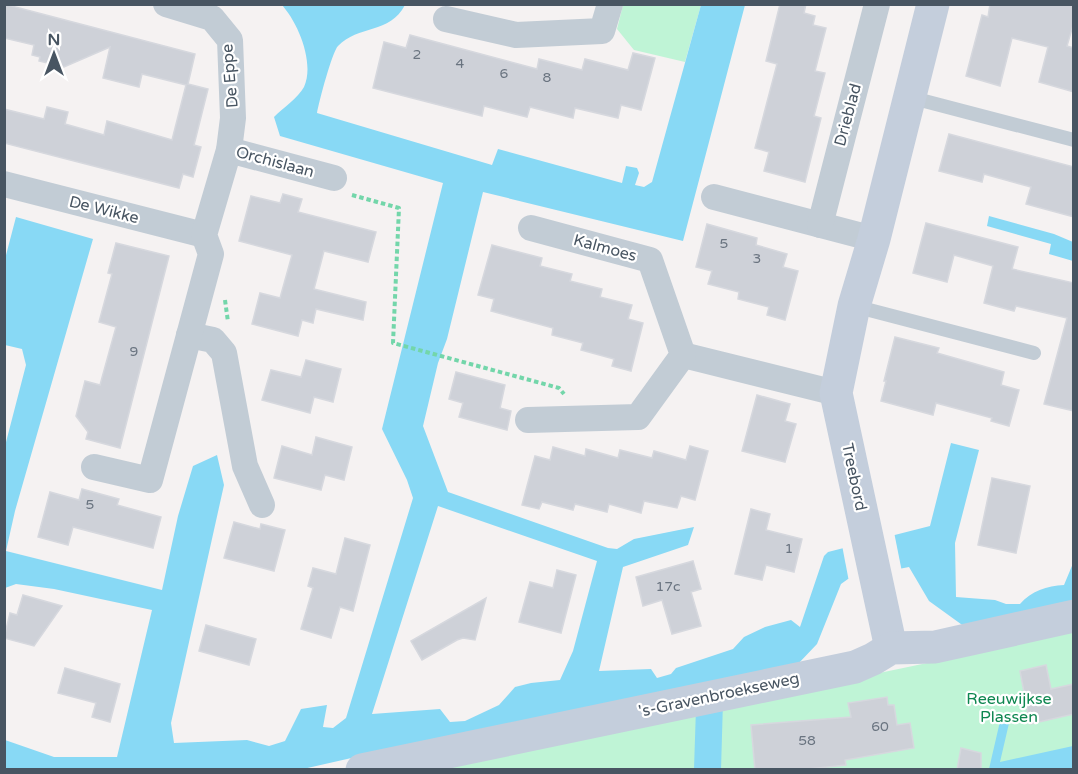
<svg xmlns="http://www.w3.org/2000/svg" width="1078" height="774" font-family="'Varela Round',sans-serif">
	<style>
		.green { fill: #bff4d6 }
		.water { fill: #88d9f5; fill-rule: evenodd }
		.pier { fill: #f5f2f2 }
		.building { fill: #ced1d8; stroke: #d6d8de; stroke-width: 1.5 }
		.lines { fill: none; stroke-linecap: round; stroke-linejoin: round }
		.path { stroke: #73d6aa; stroke-width: 4; stroke-dasharray: 4.5 3; stroke-linecap: butt }
		.lane { stroke: #c2ccd5; stroke-width: 14 }
		.street { stroke: #c2ccd5; stroke-width: 26 }
		.secondary { stroke: #c4cedc; stroke-width: 33 }
		.labels { text-anchor: middle; dominant-baseline: central; stroke-width: 4.5; stroke-linejoin: round; paint-order: stroke }
		.number-label { font-size: 14px; fill: #6a7480 }
		.street-label { font-size: 16px; fill: #485562; stroke: #fff }
		.park-label { font-size: 16px; fill: #0f8751; stroke: #fff }
	</style>
	<rect width="100%" height="100%" fill="#f5f2f2"/>
	<g class="green">
		<path d="M623,5H701L685,62L634,50L617,29Z"/>
		<path d="M1073,632V769L415,770L1061,635Z"/>
	</g>
	<g class="water">
		<path d="M281,4L405,5C390,34 358,25 338,46C332,52 319,102 317,113L492,165L498,149L622,183L626,166L637,168L639,173L635,185L644,187L652,182L701,5H745L683,241L483,192L447,339L438,363L423,426L448,492L608,548L617,549L634,539L694,527L688,545L623,567L599,671L651,669L657,678L671,674L676,668L733,649L744,637L765,627L791,620L800,627L824,556L828,552L930,526L951,443L979,450L955,543L956,597L995,600L1006,604H1020C1031,591 1047,586 1064,585L1074,561L1073,605L965,627L929,601L909,567L848,579L841,584L817,644L797,665L723,701L721,770L694,769L696,708L369,754L303,769H5V740L54,757H117L152,610L54,589L16,584L5,588V446L26,365L22,349L5,345V259L16,217L93,239L15,511L6,551L162,590L178,516L193,466L217,455L224,485L171,723L174,743L247,740L269,746L285,741L301,709L327,705L323,727L333,728L346,718L413,498L407,480L382,429L443,183L280,136L274,117C283,108 298,98 304,87C315,63 298,22 281,4ZM438,506L597,561L573,651L560,680L531,683L515,687L499,705L465,721L450,722L440,709L372,714Z"/>
		<path d="M989,216L1054,234L1073,242V261L1049,254L1051,244L987,226Z"/>
		<path d="M1001,717L1010,719L1000,762L1073,746V769H989Z"/>
	</g>
	<path class="pier" d="M894,532L902,572L849,582L842,545Z"/>
	<g class="building">
		<path d="M4,4L195,54L188,84L208,89L194,145L201,147L193,177L183,174L179,188L4,143V109L44,119L47,107L68,112L65,124L104,135L107,121L172,140L186,85L142,74L139,87L103,78L110,47L64,67L39,61L40,57L32,55L34,45L4,38Z"/>
		<path d="M780,4H806L804,13L815,16L813,25L826,28L815,71L825,73L814,116L821,118L805,182L764,171L769,152L755,148L777,64L766,61Z"/>
		<path d="M990,4H1074V22L1067,46L1074,48V92L1039,82L1048,47L1012,38L1000,86L966,76L982,15L988,17Z"/>
		<path d="M410,35L537,69L539,59L582,70L585,59L628,70L633,53L655,58L641,110L621,105L618,118L575,108L573,118L530,107L527,117L484,106L482,116L373,88L384,42L406,48Z"/>
		<path d="M949,134L1074,167V217L1026,204L1031,187L984,174L982,182L939,171Z"/>
		<path d="M283,194L302,199L298,212L376,232L368,262L324,251L314,289L366,302L363,320L316,309L313,323L302,320L298,336L252,324L260,293L280,298L292,255L239,241L251,196L280,203Z"/>
		<path d="M926,223L1018,247L1012,269L1074,283V411L1044,404L1067,318L1016,306L1014,311L984,303L993,266L954,255L947,282L913,273Z"/>
		<path d="M707,224L757,238L756,245L787,254L783,267L798,271L785,320L767,315L769,307L738,299L739,292L708,284L712,271L696,267Z"/>
		<path d="M116,243L169,256L120,448L86,439L88,432L76,416L85,381L100,385L116,327L99,322L112,274L108,273Z"/>
		<path d="M492,245L542,258L540,266L572,274L570,281L602,289L600,297L632,305L628,319L643,323L631,371L612,366L614,359L581,350L583,343L552,335L553,328L491,311L494,299L478,295Z"/>
		<path d="M895,337L939,348L937,353L1004,372L1001,385L1019,390L1009,426L991,421L992,418L936,403L933,415L881,401L886,381H884Z"/>
		<path d="M306,360L341,369L333,402L314,397L310,413L262,400L271,370L301,377Z"/>
		<path d="M456,372L505,385L500,408L511,411L507,430L459,417L463,403L449,399Z"/>
		<path d="M757,395L790,404L785,421L796,424L785,462L742,451Z"/>
		<path d="M316,437L352,447L344,480L325,475L321,490L274,478L282,446L312,455Z"/>
		<path d="M690,446L708,451L695,500L681,496L677,508L644,501L641,513L609,504L607,512L575,504L573,510L542,502L539,509L522,505L535,456L550,460L553,447L585,456L586,449L618,458L620,450L652,458L654,451L686,460Z"/>
		<path d="M992,478L1030,486L1016,553L978,545Z"/>
		<path d="M82,489L119,499L117,505L161,517L153,548L73,527L68,545L38,537L50,492L79,500Z"/>
		<path d="M751,509L770,514L766,530L802,539L794,572L766,565L762,580L735,574Z"/>
		<path d="M234,522L260,529L261,524L285,530L274,571L224,558Z"/>
		<path d="M345,538L370,545L353,611L340,607L331,638L301,629L313,588L308,586L313,568L336,574Z"/>
		<path d="M693,561L701,589L691,592L701,626L672,634L662,600L643,606L636,577Z"/>
		<path d="M557,570L576,575L561,633L519,622L530,582L553,588Z"/>
		<path d="M23,595L62,606L34,646L4,638L10,613L17,615Z"/>
		<path d="M486,598L475,640L463,638L457,640L422,660L411,641Z"/>
		<path d="M206,625L256,639L249,665L199,651Z"/>
		<path d="M1046,665L1051,689L1074,684V714L1030,724L1020,671Z"/>
		<path d="M65,668L120,684L110,722L92,717L96,703L58,693Z"/>
		<path d="M887,697L888,705H894L897,725L910,723L914,748L845,760L846,765L808,769L755,770L751,725L851,717L848,703Z"/>
		<path d="M961,748L981,753V770H957Z"/>
	</g>
	<g class="lines">
		<g class="path">
			<path d="M352,195L399,208L393,343L559,388L564,394"/>
			<path d="M225,300L228,322"/>
		</g>
		<g class="lane">
			<path d="M909,97L1074,140"/>
			<path d="M854,306L1034,353"/>
		</g>
		<g class="street">
			<path d="M446,19L516,35L602,31L610,4"/>
			<path d="M229,150L334,178"/>
			<path d="M4,184L204,235"/>
			<path d="M714,197L874,239"/>
			<path d="M820,225L877,4"/>
			<path d="M189,335L213,340L224,353L245,466L262,505"/>
			<path d="M683,355L836,393"/>
			<path d="M528,420L638,417L683,355L650,260L531,228"/>
			<path d="M94,467L150,480L211,254L204,235L229,150L233,118L230,40L212,18L166,4"/>
		</g>
		<g class="secondary">
			<path d="M891,648L836,393L854,306L874,239L933,4"/>
			<path d="M362,770L855,667L873,659L891,648L935,647L1074,616"/>
		</g>
	</g>
	<g class="labels">
		<g class="number-label">
			<text x="417" y="54">2</text>
			<text x="460" y="63">4</text>
			<text x="504" y="73">6</text>
			<text x="547" y="77">8</text>
			<text x="724" y="243">5</text>
			<text x="757" y="258">3</text>
			<text x="134" y="351">9</text>
			<text x="90" y="504">5</text>
			<text x="789" y="548">1</text>
			<text x="668" y="586">17c</text>
			<text x="880" y="726">60</text>
			<text x="807" y="740">58</text>
		</g>
		<g class="street-label">
			<text transform="translate(230 76) rotate(-95)">De Eppe</text>
			<text transform="translate(848 115) rotate(-75)">Drieblad</text>
			<text transform="translate(275 162) rotate(15)">Orchislaan</text>
			<text transform="translate(104 210) rotate(14)">De Wikke</text>
			<text transform="translate(605 248) rotate(15)">Kalmoes</text>
			<text transform="translate(854 477) rotate(78)">Treebord</text>
			<text transform="translate(719 695) rotate(-12)">'s-Gravenbroekseweg</text>
		</g>
		<g class="park-label">
			<text x="1009" y="699">Reeuwijkse<tspan x="1009" dy="18">Plassen</tspan></text>
		</g>
	</g>
	<rect width="1078" height="774" fill="none" stroke="#485562" stroke-width="12"/>
	<g transform="translate(54 54)" stroke="#ffffff" stroke-width="4.5" paint-order="stroke">
	<path d="M0-4.5L10 22L0 15L-10 22Z" fill="#485562"/>
	<text y="-9" font-size="16" font-weight="bold" text-anchor="middle" fill="#485562">N</text>
	</g>
</svg>
